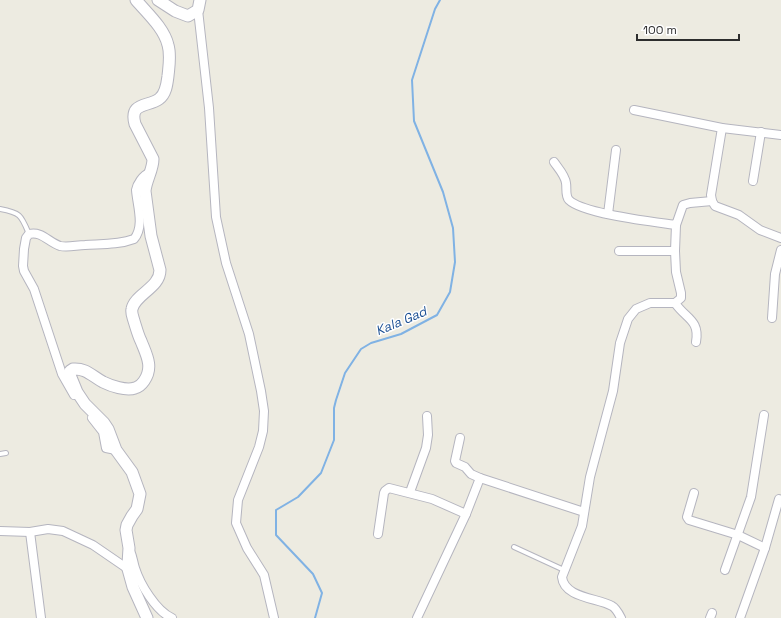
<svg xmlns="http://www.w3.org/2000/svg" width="781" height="618" font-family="'Space Grotesk',sans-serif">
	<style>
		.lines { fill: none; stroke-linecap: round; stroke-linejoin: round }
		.stream { stroke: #80b2e4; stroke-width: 2 }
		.lane-casing { stroke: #b5b5bf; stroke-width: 6 }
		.street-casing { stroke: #b5b5bf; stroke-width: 10 }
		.secondary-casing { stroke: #b5b5bf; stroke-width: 13 }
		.lane { stroke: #fff; stroke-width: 4 }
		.street { stroke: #fff; stroke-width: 8 }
		.secondary { stroke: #fff; stroke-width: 11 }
		.labels { text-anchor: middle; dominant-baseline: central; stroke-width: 3; stroke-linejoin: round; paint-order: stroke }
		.water-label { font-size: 13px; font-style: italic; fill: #1b4f93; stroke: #fff }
	</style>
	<rect width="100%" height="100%" fill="#edebe1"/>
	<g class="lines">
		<path class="stream" d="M315,618L322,593L313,574L276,535V510L298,497L321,473L334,440V408L336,400L345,373L361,349L371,343L401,334L437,315L450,292L455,262L453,228L443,192L414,121L412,80L435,9L440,0"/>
		<g class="lane-casing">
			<g id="lane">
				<path d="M0,209C21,213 21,215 29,234"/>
				<path d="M0,454L6,453"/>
				<path d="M514,547L564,570"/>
			</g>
		</g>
		<g class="street-casing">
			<g id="street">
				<path d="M198,10L209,108L216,217L226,263L249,334L261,391L264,411L263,431L259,447L238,500L236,523L247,548L264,575L274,618"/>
				<path d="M634,110L722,128L781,135"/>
				<path d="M722,128L711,195L712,201L715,206L739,215L760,230L781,238"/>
				<path d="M554,162C558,168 565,175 566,183C567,188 565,196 569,200C583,214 655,222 676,225L683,205L690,203L712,201"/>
				<path d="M753,181L761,132"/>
				<path d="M608,214L616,150"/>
				<path d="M619,251H675L676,225"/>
				<path d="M675,303C686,319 700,320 696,342"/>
				<path d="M772,318L775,274L781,250"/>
				<path d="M74,395L62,374L34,289L24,271L23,266L24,249L26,238L29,234C42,231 48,242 60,246C68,248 77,245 85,245C101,244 118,245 134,239C145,226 137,205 136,190C137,184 143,175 149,173"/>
				<path d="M92,418L103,432L106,448L116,450"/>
				<path d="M460,438L455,461L456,463L465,467L471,474L480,478"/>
				<path d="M410,492L426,448L428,435L427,416"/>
				<path d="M694,493L687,517L689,520L738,535L765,548L740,618"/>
				<path d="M0,531L30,532L48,529L63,531L93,545L128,569"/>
				<path d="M30,532L41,618"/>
				<path d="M378,534L384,493L385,491L389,488L432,499L466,514"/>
				<path d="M765,548L779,499"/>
				<path d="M130,551C133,557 133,562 135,568C140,584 156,611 172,618"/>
				<path d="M725,570L751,497L764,415"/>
				<path d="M417,618L466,514L480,478L584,512"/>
				<path d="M621,618C619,614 616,608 612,606C598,598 564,598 562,577L582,526L590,477L613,391L620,343L628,319L636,309L650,303H675L681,298V293L676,272L675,251"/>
				<path d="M710,618L712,613"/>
			</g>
		</g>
		<g class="secondary-casing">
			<g id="secondary">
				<path d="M136,0C147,13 164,28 168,45C171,55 169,66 168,76C167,84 166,94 159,99C148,107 129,102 135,124L153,159C153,170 146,180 145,191L151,236L160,270C160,288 135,294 132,309C131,313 133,317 134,321C136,327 138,335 141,341C146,354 154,367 144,381C142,384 139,387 135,388C126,391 111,386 103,382C92,376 86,368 73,369L70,371V375L77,392L85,404L104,423L108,429L116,450L132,472L140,494L137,509L132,516L127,525L126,530L129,548L128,564V569L133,587L147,618"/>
				<path d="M158,0L175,11L188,16L198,10L200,0"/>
			</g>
		</g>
		<use href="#lane" class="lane"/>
		<use href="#street" class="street"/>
		<use href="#secondary" class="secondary"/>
	</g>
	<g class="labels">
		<g class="water-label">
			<text transform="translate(401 321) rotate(-23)">Kala Gad</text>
		</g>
	</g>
	<path d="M637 34v6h102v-6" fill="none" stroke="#2d2d2d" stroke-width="2"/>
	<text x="643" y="34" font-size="12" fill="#2d2d2d" stroke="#ffffff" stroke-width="3" paint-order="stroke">100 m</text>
</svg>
